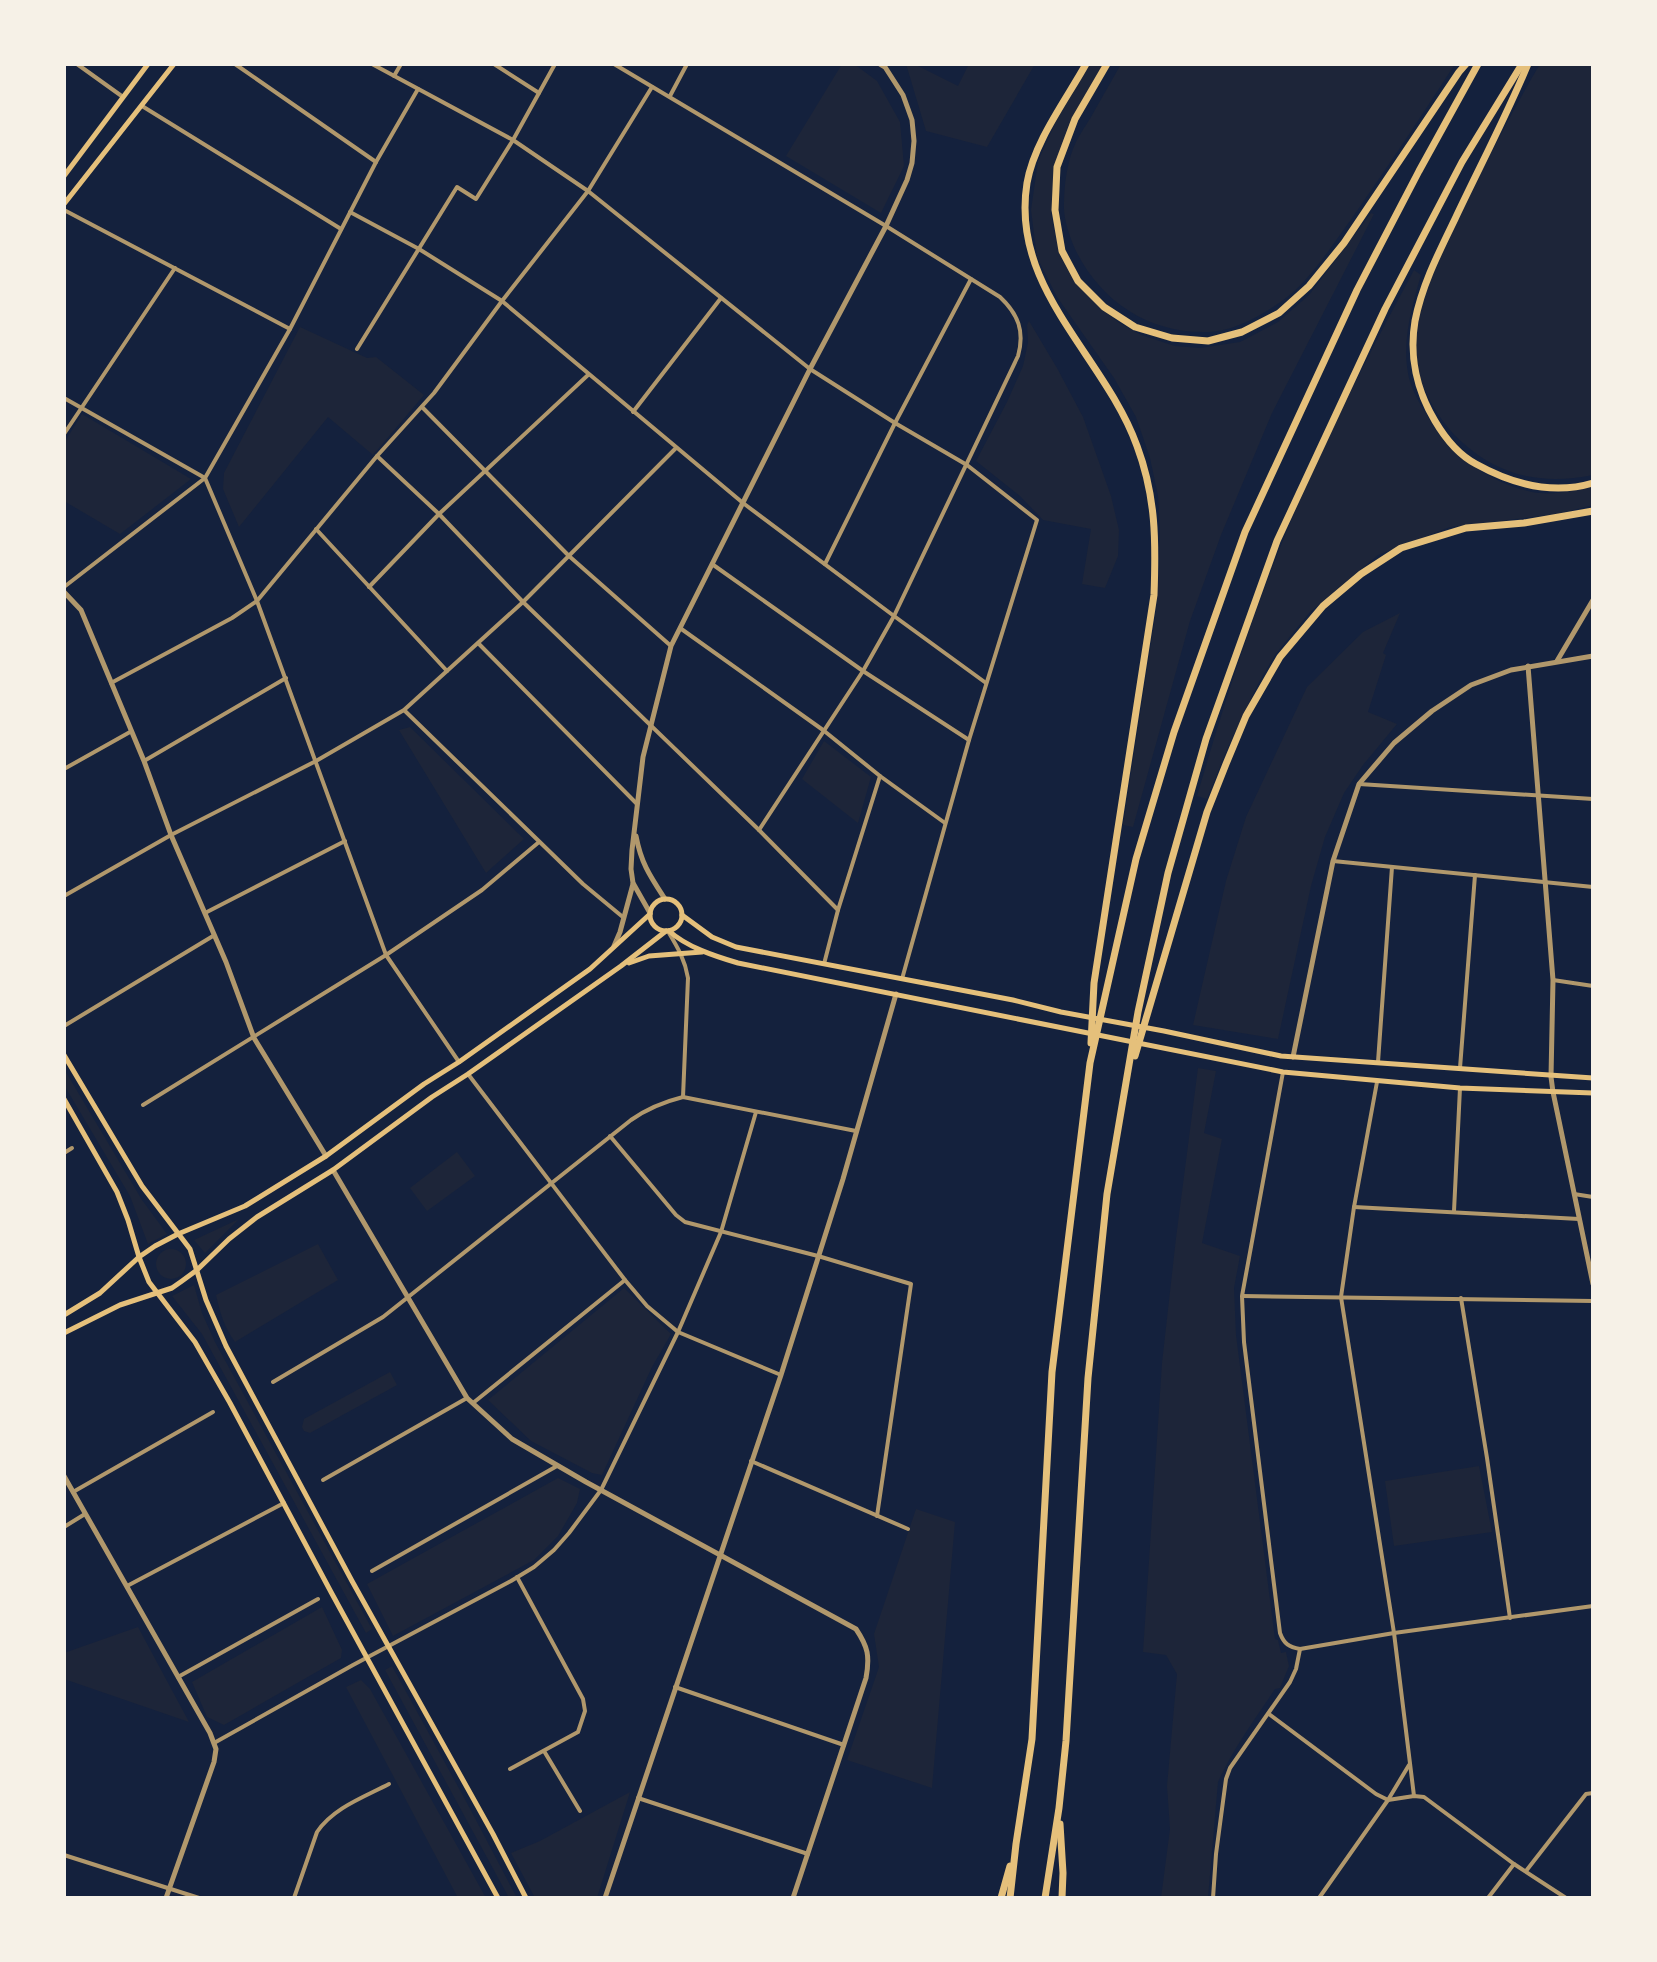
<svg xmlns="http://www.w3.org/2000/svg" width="1657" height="1962" font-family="'Roboto Condensed',sans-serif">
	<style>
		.green { fill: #1d2539 }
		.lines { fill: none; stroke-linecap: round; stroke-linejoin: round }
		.minor { stroke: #b1986c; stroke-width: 4 }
		.tertiary { stroke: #b1986c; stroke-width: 5 }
		.secondary { stroke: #e5c07b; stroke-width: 5 }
		.motorway { stroke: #e5c07b; stroke-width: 7 }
	</style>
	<rect width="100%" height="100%" fill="#14213d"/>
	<g class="green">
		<path d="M842,64H854L877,81L900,122L904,166L881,213L786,156Z"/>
		<path d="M906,64H914L958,86L969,64H1035L987,147L926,131Z"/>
		<path d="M1090,64H1104L1068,126L1054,167L1051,214L1059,253L1075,283L1098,306L1118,322L1141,335L1175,346L1200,348L1240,342L1278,322L1309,295L1371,213L1374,214L1272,413L1221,535L1190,621L1133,827L1123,825L1156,611L1159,572L1160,532L1158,496L1150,458L1136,417L1114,378L1057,297L1037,257L1031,210L1038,161L1058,117Z"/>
		<path d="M1121,64H1455C1421,117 1386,169 1350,221C1329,249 1309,283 1279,303C1259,317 1231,332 1206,332C1148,333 1100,301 1075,249C1069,235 1063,218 1064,203C1064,186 1067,164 1073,149C1077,138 1085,127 1091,117C1101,99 1111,82 1121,64Z"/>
		<path d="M1540,64H1593V475C1544,485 1501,477 1463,443C1440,423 1416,384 1416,353C1415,305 1438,263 1458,221C1483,167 1510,115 1540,64Z"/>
		<path d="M1414,270L1421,275C1412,306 1402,340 1408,373C1410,386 1418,401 1425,412C1431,421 1436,431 1442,438C1465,464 1498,485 1532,492C1551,496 1574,491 1593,486V505L1557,514L1450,527L1378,555L1310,612L1275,655L1258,684L1228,747L1207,799L1197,796C1224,704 1254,609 1291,521C1327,435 1370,352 1414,270Z"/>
		<path d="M1029,321L1057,368L1083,417L1111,496L1119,530L1118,556L1105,588L1082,584L1091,529L1043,520L1020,496L976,461L1007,402L1023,366L1028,342L1027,325Z"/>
		<path d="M300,327L367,358L376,357L424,395L373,455L328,417L239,527L223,489L224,473Z"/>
		<path d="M82,414L191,479L120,534L64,501V443Z"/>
		<path d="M1400,613L1383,653L1386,655L1368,712L1397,724L1363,765L1344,793L1325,837L1311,886L1278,1039L1193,1025L1226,881L1246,817L1307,687L1363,632Z"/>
		<path d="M410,727L524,839L486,873L399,730Z"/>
		<path d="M824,741L871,777L858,823L802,779Z"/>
		<path d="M1198,1068L1216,1071L1204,1133L1222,1139L1202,1243L1240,1256L1234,1288L1236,1335L1275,1639L1278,1640L1281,1653L1286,1652L1289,1666L1280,1688L1275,1689C1255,1719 1233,1749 1218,1782L1208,1898H1161L1170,1829L1167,1786L1177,1674L1166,1655L1143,1652L1162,1363L1176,1238Z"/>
		<path d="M64,1069L142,1200L167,1234L148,1244L130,1196L64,1085Z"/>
		<path d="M457,1152L475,1176L427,1211L410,1188Z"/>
		<path d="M239,1219L205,1253L194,1240Z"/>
		<path d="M318,1244L338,1280L235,1342C224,1327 220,1313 216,1295Z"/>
		<circle cx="171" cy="1264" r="15"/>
		<path d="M194,1285L202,1313L215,1342L372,1629L366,1633L202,1334L172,1296Z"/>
		<path d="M624,1288L671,1334L652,1367L602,1475L592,1473L531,1441L488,1400Z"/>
		<path d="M390,1372L397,1385L310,1433L304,1431L302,1427L304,1419Z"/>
		<path d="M1479,1466L1492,1532L1394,1546L1385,1481Z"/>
		<path d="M558,1478L580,1489L577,1503L558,1536L534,1560L393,1636L367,1584Z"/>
		<path d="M916,1509L955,1522L932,1788L847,1760L879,1667L874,1634Z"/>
		<path d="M322,1607L342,1650L341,1658L224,1725L207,1717L192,1682Z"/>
		<path d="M138,1627L189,1722L64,1679V1653Z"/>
		<path d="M392,1666L467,1803L517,1898H509L385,1670Z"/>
		<path d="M361,1680L370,1689L486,1898H458L346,1687Z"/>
		<path d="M630,1792L597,1898H535L511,1853L540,1841Z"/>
	</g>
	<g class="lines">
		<g class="minor">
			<path d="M77,64L123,97"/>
			<path d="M235,64L376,162"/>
			<path d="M372,64L513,140L588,191L810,369L895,423L967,465L1037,520L969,740L902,979"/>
			<path d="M494,64L539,93"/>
			<path d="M614,64L886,226L1000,297C1018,314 1025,331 1018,356L894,616L863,671L759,830"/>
			<path d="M394,76L401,64"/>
			<path d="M670,96L687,64"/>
			<path d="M142,106L341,229"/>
			<path d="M64,210L290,329"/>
			<path d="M350,212L419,249L502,301L743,503L894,616L986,683"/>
			<path d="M357,349L457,187L476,199L513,140L555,64"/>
			<path d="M64,398L205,478L257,601L386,955L459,1062"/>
			<path d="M422,407L569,556L671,646"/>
			<path d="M633,412L721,298"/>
			<path d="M64,434L175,268"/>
			<path d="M377,456L439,514L523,602L759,830L838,910"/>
			<path d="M316,529L447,671"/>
			<path d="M712,564L863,671L969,740"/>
			<path d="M825,564L895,423L971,279"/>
			<path d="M64,587L205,478L290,329L376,162L418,89"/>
			<path d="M369,587L439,514L588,375"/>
			<path d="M680,628L823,730L880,776L945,823"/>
			<path d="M479,644L637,804"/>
			<path d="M111,683L232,618L257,601L377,456L434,393L502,301L588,191L652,87"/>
			<path d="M405,711L583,884L624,918"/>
			<path d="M144,761L286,678"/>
			<path d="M64,769L130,732"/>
			<path d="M1359,784L1593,799"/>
			<path d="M1333,861L1593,887"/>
			<path d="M64,896L171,835L316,761L404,710L523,602L676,448"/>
			<path d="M205,913L345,841"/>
			<path d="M669,933C678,948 685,960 688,978L683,1097"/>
			<path d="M824,964L838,910L880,776"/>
			<path d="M1553,980L1593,986"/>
			<path d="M64,1026L213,936"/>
			<path d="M1378,1062L1392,867"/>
			<path d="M1460,1068L1475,875"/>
			<path d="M1283,1072L1242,1296L1244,1342L1280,1633C1284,1644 1289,1647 1300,1649L1394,1633L1593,1606"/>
			<path d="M468,1074L625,1280L647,1306L678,1332L781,1375"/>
			<path d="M1377,1082L1354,1207L1341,1297L1394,1633L1414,1796"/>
			<path d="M143,1105L386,955L482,890L539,842"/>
			<path d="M610,1136L676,1215L685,1222L818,1256L911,1284L877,1516"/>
			<path d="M64,1153L72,1148"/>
			<path d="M1574,1194L1593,1197"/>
			<path d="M1354,1207L1579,1219"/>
			<path d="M1454,1211L1460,1088"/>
			<path d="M1243,1296L1593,1301"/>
			<path d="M1461,1298L1487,1458L1510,1618"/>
			<path d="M273,1382L383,1317L631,1120C648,1108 663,1102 683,1097L856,1131"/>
			<path d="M473,1403L625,1280"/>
			<path d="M751,1461L908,1529"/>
			<path d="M323,1480L467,1398"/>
			<path d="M73,1492L213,1412"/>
			<path d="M64,1527L85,1514"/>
			<path d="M372,1571L557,1466"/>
			<path d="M127,1586L284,1503"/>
			<path d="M178,1677L318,1599"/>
			<path d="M675,1687L844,1745"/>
			<path d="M1269,1714L1376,1794L1388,1800L1414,1796L1424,1797L1514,1864L1566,1898"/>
			<path d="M214,1743L353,1665L511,1581L534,1567L554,1550L569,1533L601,1490L678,1332L721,1232L756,1112"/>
			<path d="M544,1751L580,1811"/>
			<path d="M510,1769L578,1732L585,1711L583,1699L517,1577"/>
			<path d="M638,1798L808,1854"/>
			<path d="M64,1855L199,1898"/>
			<path d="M1526,1871L1586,1794L1593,1793"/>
			<path d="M294,1898L317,1832C333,1808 364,1797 389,1784"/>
			<path d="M1213,1898L1216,1854L1226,1779L1230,1768L1290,1682L1296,1669L1300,1649"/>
			<path d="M1319,1898L1388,1800L1409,1765"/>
			<path d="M1488,1898L1514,1864"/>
		</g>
		<g class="tertiary">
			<path d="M64,592L81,610L144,761L171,835L226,962L254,1038L326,1156"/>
			<path d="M1557,661L1593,600"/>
			<path d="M1528,666L1553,980L1551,1077L1553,1092L1593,1284"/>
			<path d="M636,836C641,863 650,876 665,899"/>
			<path d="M650,913L633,883L631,869L632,850L643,757L671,646L810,369L886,226L907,180L912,163L914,141L912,120L903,95L885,67L880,64"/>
			<path d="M614,946L620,932L633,884"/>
			<path d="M1293,1057L1333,861L1359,784L1394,743L1432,711L1471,685L1511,670L1593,656"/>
			<path d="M333,1170L467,1398L512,1439L586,1482L856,1629C868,1647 870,1656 866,1678L793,1898"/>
			<path d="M64,1476L210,1733L216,1749L214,1762L166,1898"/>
			<path d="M605,1898L781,1375L843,1179L896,994"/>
		</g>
		<g class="secondary">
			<path d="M64,176L148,64"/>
			<path d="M64,204L174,64"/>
			<circle cx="666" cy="915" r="16"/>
			<path d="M682,915L712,937L736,947L1013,1000L1061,1012L1164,1031L1281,1056L1593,1078"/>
			<path d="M669,931C687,947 714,956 738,963L1283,1072L1460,1088L1593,1093"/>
			<path d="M629,963L649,956L702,952"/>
			<path d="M64,1055L142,1186L190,1249L206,1300L226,1346L352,1581L493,1834L526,1898"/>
			<path d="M64,1099L117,1192L128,1220L139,1257L149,1282L195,1342L230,1403L331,1592L498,1898"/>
			<path d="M64,1315L100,1293L139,1257L155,1246L178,1234L245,1206L326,1156L424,1084L459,1062L590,969L650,914"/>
			<path d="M64,1333L120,1305L172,1288L182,1281L197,1270L229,1239L257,1217L333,1170L432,1097L468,1074L621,966L666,931"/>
		</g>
		<g class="motorway">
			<path d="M1086,64C1066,100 1034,142 1027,183C1010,289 1104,355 1137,446C1156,497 1156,541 1154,595L1094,983L1091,1043"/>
			<path d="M1107,64L1075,119L1057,167L1055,210L1062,251L1078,281L1104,307L1135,327L1172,338L1208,341L1242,332L1279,313L1309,286L1344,243L1459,72L1466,64"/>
			<path d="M1528,64C1506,117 1479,168 1455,219C1439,252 1422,285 1415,321C1409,356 1417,391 1435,421C1445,438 1459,455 1476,464C1512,484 1553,495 1593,483"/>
			<path d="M1135,1056L1207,812L1226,764L1246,716L1280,657L1323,606L1361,574L1401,548L1466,528L1524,523L1593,511"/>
			<path d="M1060,1824L1063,1873L1062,1898"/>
			<path d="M1001,1898L1010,1866"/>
			<path d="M1010,1898L1016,1844L1032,1739L1052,1372L1090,1063L1136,859L1174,732L1245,532L1357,290L1419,171L1478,64"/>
			<path d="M1045,1898L1059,1808L1066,1741L1088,1378L1107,1194L1138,1012L1168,873L1206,739L1277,541L1385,309L1462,162L1522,64"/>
		</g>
	</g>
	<rect width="1657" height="1962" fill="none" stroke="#f6f1e7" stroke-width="132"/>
</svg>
